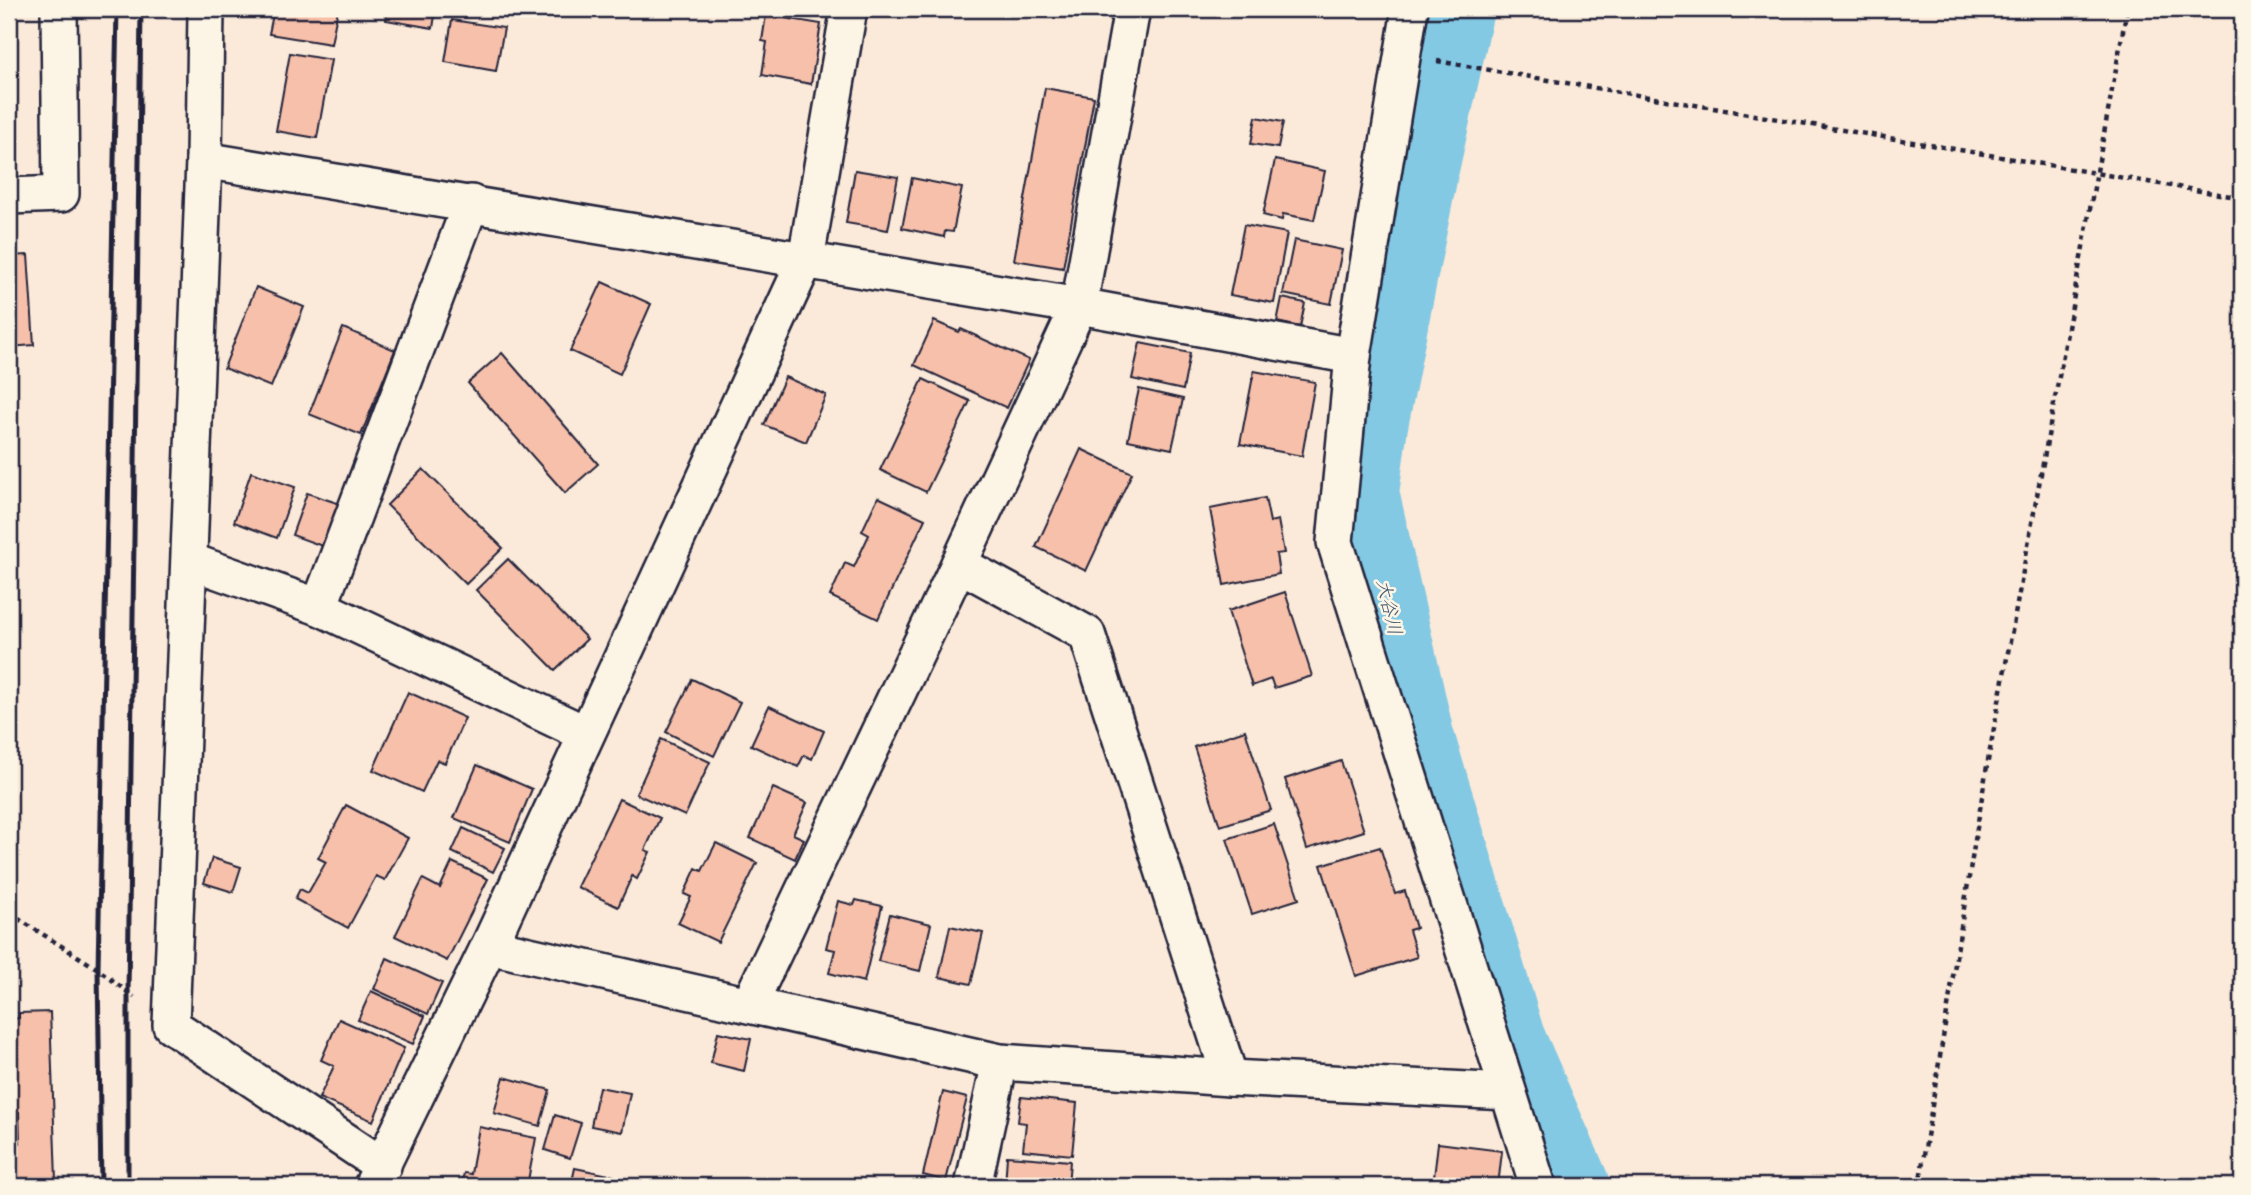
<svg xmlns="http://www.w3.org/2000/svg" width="2251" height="1195" font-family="Delius,'Klee One',sans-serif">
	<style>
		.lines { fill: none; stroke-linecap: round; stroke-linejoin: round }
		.river { stroke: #83c9e4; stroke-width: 70 }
		.building { fill: #f7c0aa; stroke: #22223b; stroke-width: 2 }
		.minor-casing { stroke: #22223b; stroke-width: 40 }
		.path { stroke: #22223b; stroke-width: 4.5; stroke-dasharray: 5 5; stroke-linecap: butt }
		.minor { stroke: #fcf5e5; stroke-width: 35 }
		.rail { stroke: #22223b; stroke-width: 5 }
		.labels { text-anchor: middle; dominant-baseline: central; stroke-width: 5; stroke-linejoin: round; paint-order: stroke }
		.water-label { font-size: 19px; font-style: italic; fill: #3f546e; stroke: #fcf5e5 }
	</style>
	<rect width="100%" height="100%" fill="#fbead9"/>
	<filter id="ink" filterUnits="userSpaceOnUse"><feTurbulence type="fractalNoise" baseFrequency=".0143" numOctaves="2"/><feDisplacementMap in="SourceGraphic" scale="14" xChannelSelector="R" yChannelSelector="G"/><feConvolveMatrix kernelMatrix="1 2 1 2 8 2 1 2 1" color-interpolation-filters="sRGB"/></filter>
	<g filter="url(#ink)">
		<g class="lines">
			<path class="river" d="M1459,9L1423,173L1373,425L1364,493L1419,736L1510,1038L1575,1186"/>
		</g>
		<g class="building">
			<path d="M274,9H338L331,44L269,34Z"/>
			<path d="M388,9H436L433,28L386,20Z"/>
			<path d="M766,15L821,24L811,84L762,75L767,42L762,41Z"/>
			<path d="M452,20L504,28L496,71L445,62Z"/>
			<path d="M290,53L331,60L317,138L276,131Z"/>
			<path d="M1045,88L1094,97L1063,268L1014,260Z"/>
			<path d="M1256,117L1283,122L1278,148L1251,144Z"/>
			<path d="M1275,160L1325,171L1314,220L1283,214L1282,220L1263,215Z"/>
			<path d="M855,170L898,177L888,230L846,223Z"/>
			<path d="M912,178L962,188L953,232L945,231L944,237L902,228Z"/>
			<path d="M1244,225L1287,233L1274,303L1230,295Z"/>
			<path d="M1294,240L1342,250L1331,304L1283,294Z"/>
			<path d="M28,255L34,345L9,347V256Z"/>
			<path d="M602,282L651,304L620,374L570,351Z"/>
			<path d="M256,287L304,307L271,387L224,368Z"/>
			<path d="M1282,298L1305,303L1300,327L1277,322Z"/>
			<path d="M934,321L959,332L961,329L1029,360L1007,408L914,365Z"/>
			<path d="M343,328L395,350L361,435L309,414Z"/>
			<path d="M1140,343L1190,353L1183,390L1132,379Z"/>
			<path d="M502,353L598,464L565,493L468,383Z"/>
			<path d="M1254,371L1315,382L1302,456L1240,444Z"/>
			<path d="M785,377L826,395L806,442L764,425Z"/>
			<path d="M923,379L970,401L926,492L880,470Z"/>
			<path d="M1139,389L1183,399L1172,449L1128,440Z"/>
			<path d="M1081,449L1132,473L1086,571L1036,547Z"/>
			<path d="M423,469L503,548L466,584L387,505Z"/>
			<path d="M251,472L295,487L277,538L234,522Z"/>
			<path d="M307,493L340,504L325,547L292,535Z"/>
			<path d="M878,497L925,519L878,619L830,596L845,563L854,567L869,535L862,531Z"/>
			<path d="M1265,498L1270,522L1278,520L1284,553L1276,554L1279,574L1224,585L1210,509Z"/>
			<path d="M508,559L587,639L555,670L476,590Z"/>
			<path d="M1285,592L1312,676L1274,688L1271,679L1252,686L1228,611Z"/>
			<path d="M692,679L740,702L714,756L666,732Z"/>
			<path d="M408,692L465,718L445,763L437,760L422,792L373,770Z"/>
			<path d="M769,706L824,731L812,759L804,755L798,767L751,745Z"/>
			<path d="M1245,730L1271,810L1220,826L1194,747Z"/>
			<path d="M661,739L710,762L685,816L636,794Z"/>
			<path d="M1341,761L1364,831L1307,849L1285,779Z"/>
			<path d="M477,765L532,789L510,842L454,818Z"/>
			<path d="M773,788L807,803L793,834L804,839L795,859L750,838Z"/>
			<path d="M619,799L660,818L645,850L650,852L637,879L632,876L618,907L577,887Z"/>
			<path d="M346,805L408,838L385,880L376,876L348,928L295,899L300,889L308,893L326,862L318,858Z"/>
			<path d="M1274,824L1299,899L1252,914L1227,839Z"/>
			<path d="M463,828L505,848L493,872L452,852Z"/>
			<path d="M716,843L757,863L718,942L678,923L691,897L684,894L696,868L702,871Z"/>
			<path d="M1380,847L1395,894L1405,891L1416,928L1409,930L1417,957L1356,976L1321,865Z"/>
			<path d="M212,858L241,867L233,892L204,883Z"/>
			<path d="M452,862L488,879L447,961L395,936L423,879L440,888Z"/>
			<path d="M856,900L882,906L864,982L829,973L835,950L826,948L838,901L854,905Z"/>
			<path d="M890,914L931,924L920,971L878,961Z"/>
			<path d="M950,926L983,933L971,984L939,977Z"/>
			<path d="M387,958L442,983L428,1014L374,989Z"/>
			<path d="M371,991L425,1016L413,1044L358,1020Z"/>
			<path d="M50,1012L56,1180L9,1181V1143H20L19,1112H10L9,1019L19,1018V1013Z"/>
			<path d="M339,1019L404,1048L373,1121L319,1098L334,1066L321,1060Z"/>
			<path d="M718,1032L751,1039L744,1071L711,1063Z"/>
			<path d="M504,1077L550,1090L540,1126L494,1113Z"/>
			<path d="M599,1087L630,1093L622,1132L591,1126Z"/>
			<path d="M943,1092L967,1098L946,1181L923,1175Z"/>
			<path d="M1021,1097L1077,1103L1072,1155L1023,1150L1026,1123L1018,1122Z"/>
			<path d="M555,1115L581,1123L570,1158L545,1150Z"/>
			<path d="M479,1127L536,1138L527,1186H461L464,1173L471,1174Z"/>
			<path d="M1438,1143L1502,1151L1498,1186H1433Z"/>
			<path d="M1007,1156L1070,1161L1068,1186H1005Z"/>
			<path d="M575,1168L614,1176L612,1186H571Z"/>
		</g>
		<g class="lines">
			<g class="minor-casing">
				<g id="minor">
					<path d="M206,9L204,160L171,1025L383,1166"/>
					<path d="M1410,9L1353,356L1335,542L1538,1186"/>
					<path d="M204,160L1079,306L1353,356"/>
					<path d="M9,196L61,194L59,9"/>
					<path d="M190,561L319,607L586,734"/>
					<path d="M959,564L1087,634L1230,1078"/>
					<path d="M319,607L471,203"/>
					<path d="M489,946L1000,1062L1230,1078L1508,1092"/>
					<path d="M749,1005L959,564L1079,306L1132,9"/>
					<path d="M372,1186L489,946L806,259L849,9"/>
					<path d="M973,1186L1000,1062"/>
				</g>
			</g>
			<g class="path">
				<path d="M1437,61L2242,198"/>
				<path d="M9,913L98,969L134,997"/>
				<path d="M1919,1186L1987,766L2127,9"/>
			</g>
			<use href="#minor" class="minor"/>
			<g class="rail">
				<path d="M101,1186L98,969L117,9"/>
				<path d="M128,1186V993L141,9"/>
			</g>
		</g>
	</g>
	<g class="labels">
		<g class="water-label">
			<text transform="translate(1390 607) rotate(77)">大谷川</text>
		</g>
	</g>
	<rect width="2251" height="1195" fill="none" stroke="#fcf5e5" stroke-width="35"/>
	<rect x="18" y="18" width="2216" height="1160" fill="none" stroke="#22223b" stroke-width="2.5" filter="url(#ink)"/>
</svg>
